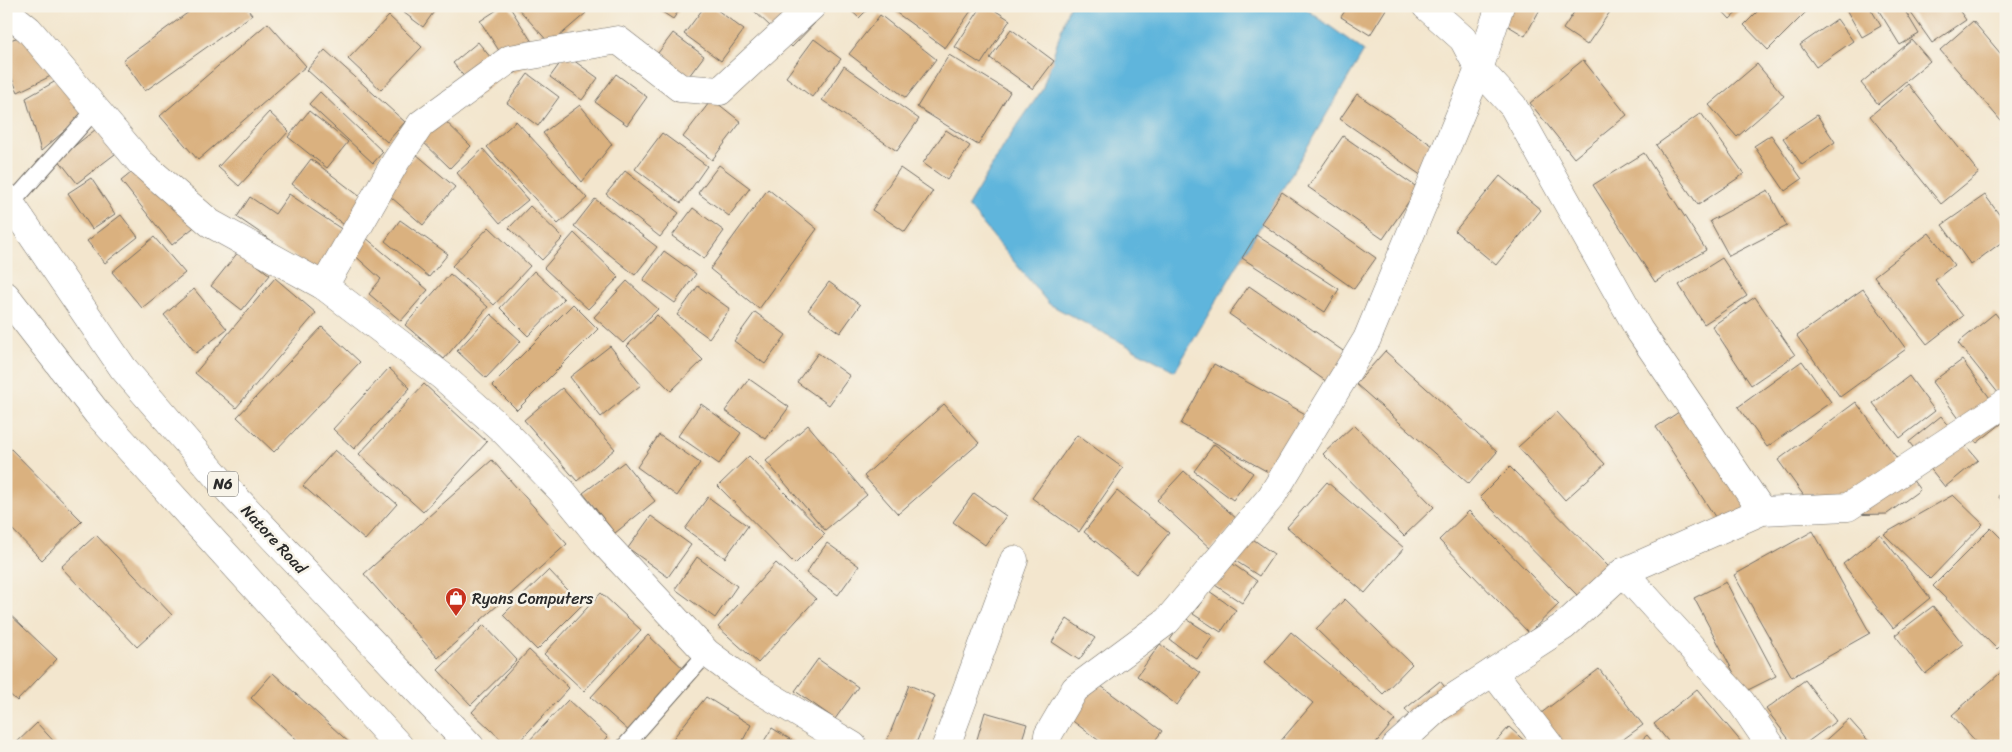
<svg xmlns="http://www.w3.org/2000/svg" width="2012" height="752" font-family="Sriracha,sans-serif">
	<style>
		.water { fill: #5fb5dc; stroke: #457084 }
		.building { fill: #dab17f }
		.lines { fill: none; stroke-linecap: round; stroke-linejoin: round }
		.service-casing { stroke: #716c64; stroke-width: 18 }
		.minor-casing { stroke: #716c64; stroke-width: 29 }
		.secondary-casing { stroke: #716c64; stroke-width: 29 }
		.trunk-casing { stroke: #716c64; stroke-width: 29 }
		.service { stroke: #fff; stroke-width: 16 }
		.minor { stroke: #fff; stroke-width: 28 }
		.secondary { stroke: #fff; stroke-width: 28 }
		.trunk { stroke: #fff; stroke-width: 28 }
		.labels { text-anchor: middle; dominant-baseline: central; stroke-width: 5; stroke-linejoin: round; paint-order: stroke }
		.shield { fill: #f7f3e8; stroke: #686764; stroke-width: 1 }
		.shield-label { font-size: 15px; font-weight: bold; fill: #2b2b2b }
		.street-label { font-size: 16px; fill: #2b2b2b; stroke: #f7f3e8 }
		.poi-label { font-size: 16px; fill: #2b2b2b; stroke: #f7f3e8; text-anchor: start }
	</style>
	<rect width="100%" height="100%" fill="#f7f3e8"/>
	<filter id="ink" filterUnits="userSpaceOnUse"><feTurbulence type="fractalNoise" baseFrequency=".02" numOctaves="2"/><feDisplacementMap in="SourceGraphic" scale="10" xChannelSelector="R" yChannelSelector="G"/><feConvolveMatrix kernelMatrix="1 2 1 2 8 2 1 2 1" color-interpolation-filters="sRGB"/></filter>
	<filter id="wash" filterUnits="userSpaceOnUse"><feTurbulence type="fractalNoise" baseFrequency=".0096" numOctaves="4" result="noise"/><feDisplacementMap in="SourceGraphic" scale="20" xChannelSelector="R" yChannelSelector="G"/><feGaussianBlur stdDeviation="1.12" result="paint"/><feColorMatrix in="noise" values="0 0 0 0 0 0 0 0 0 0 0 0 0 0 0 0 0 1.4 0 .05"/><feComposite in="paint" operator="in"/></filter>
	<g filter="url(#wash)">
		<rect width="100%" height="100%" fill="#f3e6ce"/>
		<path class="water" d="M1069,6H1302L1364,51L1175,371L1049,304L968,206L1008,139L1042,90Z"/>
		<g id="blocks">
			<g class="building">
				<path d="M197,6H245L252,15L145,91L123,60Z"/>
				<path d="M395,6H438L423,27Z"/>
				<path d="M503,6H509L541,56L514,74L480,21Z"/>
				<path d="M516,6H580L586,13L550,44Z"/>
				<path d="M653,6H682L673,19Z"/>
				<path d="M705,6H712L744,30L721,61L684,34Z"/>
				<path d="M755,6H797L815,23L792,47L752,9Z"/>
				<path d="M846,6H871L859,18Z"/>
				<path d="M887,6H972L973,8L945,48Z"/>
				<path d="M982,6H988L1010,20L981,64L955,47Z"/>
				<path d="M1348,6H1388L1370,35L1341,17Z"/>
				<path d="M1491,6H1542L1525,36L1487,13Z"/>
				<path d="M1578,6H1614L1587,45L1563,29Z"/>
				<path d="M1718,6H1744L1730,19Z"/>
				<path d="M1763,6H1808L1810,8L1768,50L1744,25Z"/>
				<path d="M1844,6H1869L1881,26L1862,37Z"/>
				<path d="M1876,6H1902L1919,34L1900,45Z"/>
				<path d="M1906,6H1956L1966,20L1932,43Z"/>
				<path d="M880,15L936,59L906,98L849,54Z"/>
				<path d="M389,16L422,47L381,90L348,59Z"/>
				<path d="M1837,19L1853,41L1816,67L1800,45Z"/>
				<path d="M1973,21L2006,60V117L2001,121L1940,50Z"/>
				<path d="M268,23L306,66L198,160L160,116Z"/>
				<path d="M1011,29L1054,61L1033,89L990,58Z"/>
				<path d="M673,33L704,56L683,84L652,61Z"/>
				<path d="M26,35L55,74L18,92L6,65V41Z"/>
				<path d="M814,39L841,59L812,97L786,77Z"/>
				<path d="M1912,40L1930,61L1878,104L1861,83Z"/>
				<path d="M478,42L504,74L479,95L453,63Z"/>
				<path d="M325,50L405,122L387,142L307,70Z"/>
				<path d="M566,55L598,78L582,100L550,77Z"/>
				<path d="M949,55L1010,92L978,145L917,107Z"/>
				<path d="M1583,60L1627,115L1574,158L1530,103Z"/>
				<path d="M1757,64L1784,96L1737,137L1709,105Z"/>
				<path d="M844,66L919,119L897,151L822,100Z"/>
				<path d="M528,74L559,97L538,126L507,103Z"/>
				<path d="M616,74L647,97L627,125L595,102Z"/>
				<path d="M63,77L88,111L41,151L26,98Z"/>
				<path d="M1908,84L1979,173L1941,204L1870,116Z"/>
				<path d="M320,92L383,152L373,163L309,104Z"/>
				<path d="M1357,94L1439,150L1422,176L1340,119Z"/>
				<path d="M712,99L741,122L712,160L683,137Z"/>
				<path d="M580,105L612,144L582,182L543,133Z"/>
				<path d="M309,111L348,142L327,168L288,137Z"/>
				<path d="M269,112L289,131L239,186L218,167Z"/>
				<path d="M1701,113L1744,174L1698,205L1656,145Z"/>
				<path d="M438,114L471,146L450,168L417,136Z"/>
				<path d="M1817,115L1835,142L1802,165L1783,138Z"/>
				<path d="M516,121L587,198L558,224L487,147Z"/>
				<path d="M100,126L119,151L77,183L58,159Z"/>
				<path d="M946,130L970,146L947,180L923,163Z"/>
				<path d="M662,133L707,166L681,203L635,169Z"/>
				<path d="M1771,135L1802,179L1785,191L1754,146Z"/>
				<path d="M1343,136L1418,188L1383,239L1308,187Z"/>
				<path d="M483,149L528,200L500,223L457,173Z"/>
				<path d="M1644,153L1706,250L1655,282L1593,185Z"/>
				<path d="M416,154L455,187L423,225L384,191Z"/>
				<path d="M311,159L367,202L348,228L292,184Z"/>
				<path d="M147,160L198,224L172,245L121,181Z"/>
				<path d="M719,165L750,188L729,216L698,193Z"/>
				<path d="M900,168L933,191L905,232L872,210Z"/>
				<path d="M625,171L679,213L660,237L606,194Z"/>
				<path d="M1500,176L1541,210L1496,265L1455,231Z"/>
				<path d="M91,178L115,214L92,229L68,193Z"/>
				<path d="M768,189L817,229L759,309L710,269Z"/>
				<path d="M1768,190L1787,226L1729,256L1710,221Z"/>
				<path d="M1282,192L1376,258L1354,289L1261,223Z"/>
				<path d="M289,194L346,232L319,273L237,217L250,197L275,214Z"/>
				<path d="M1985,195L2006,224V239L1971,265L1942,225Z"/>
				<path d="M595,199L657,247L635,275L574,226Z"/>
				<path d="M530,206L563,238L542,260L509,228Z"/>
				<path d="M693,208L724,231L704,259L672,236Z"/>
				<path d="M121,215L138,237L105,263L87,241Z"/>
				<path d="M400,220L448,254L429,277L385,241Z"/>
				<path d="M489,227L530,266L494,305L452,266Z"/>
				<path d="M574,233L619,277L588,309L544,268Z"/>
				<path d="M1929,233L1954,265L1935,280L1963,316L1927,344L1874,276Z"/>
				<path d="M1256,235L1339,289L1325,312L1242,258Z"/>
				<path d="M154,237L185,273L142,308L112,272Z"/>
				<path d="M365,237L428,290L401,321L369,294L381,279L352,253Z"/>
				<path d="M239,251L270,275L242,310L211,286Z"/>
				<path d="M664,251L696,274L675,303L643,280Z"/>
				<path d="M1722,258L1747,296L1704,324L1679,285Z"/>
				<path d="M534,271L564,299L528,336L500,308Z"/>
				<path d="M450,274L488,307L444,359L405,325Z"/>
				<path d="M275,278L316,313L236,408L195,373Z"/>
				<path d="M627,281L658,309L623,343L594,317Z"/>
				<path d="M829,282L860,305L840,333L808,310Z"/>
				<path d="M698,286L730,309L709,338L677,315Z"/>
				<path d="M1249,286L1349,355L1330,384L1229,314Z"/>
				<path d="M194,289L227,329L196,353L164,315Z"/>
				<path d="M1863,289L1906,349L1840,397L1797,336Z"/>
				<path d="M1755,297L1795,355L1751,385L1712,326Z"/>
				<path d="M573,304L598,329L517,410L492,385Z"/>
				<path d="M755,312L786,335L765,364L734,341Z"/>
				<path d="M1995,313L2006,327V397L2003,399L1958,343Z"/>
				<path d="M491,314L521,341L486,378L457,351Z"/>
				<path d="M657,315L703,360L671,391L627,346Z"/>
				<path d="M322,327L360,362L274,452L237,417Z"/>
				<path d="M610,346L641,385L601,417L570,377Z"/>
				<path d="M1385,351L1497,452L1469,484L1356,384Z"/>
				<path d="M818,353L850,376L829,405L797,382Z"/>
				<path d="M1962,360L2006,420L1977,443L1932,382Z"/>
				<path d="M1802,361L1831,402L1767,447L1738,407Z"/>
				<path d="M1214,364L1311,417L1279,478L1181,424Z"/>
				<path d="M389,368L410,388L354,449L333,429Z"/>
				<path d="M1909,376L1935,411L1900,438L1873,403Z"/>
				<path d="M749,379L789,407L766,439L725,411Z"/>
				<path d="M424,384L487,442L423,512L359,454Z"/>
				<path d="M562,388L615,449L577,481L524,420Z"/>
				<path d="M1856,402L1920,490L1887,514L1841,515L1807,500L1778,460Z"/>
				<path d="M701,404L741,433L719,464L678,436Z"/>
				<path d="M944,404L979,443L898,514L864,476Z"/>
				<path d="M1688,406L1762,516L1729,538L1656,427Z"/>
				<path d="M1557,412L1605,464L1565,500L1518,447Z"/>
				<path d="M1941,416L1978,460L1945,487L1909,442Z"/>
				<path d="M808,425L867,495L825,530L766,461Z"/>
				<path d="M1354,425L1434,507L1404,536L1323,454Z"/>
				<path d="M659,435L700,463L677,496L637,467Z"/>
				<path d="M1077,435L1123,468L1079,532L1032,498Z"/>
				<path d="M6,444L82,521L42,560L6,523Z"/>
				<path d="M1214,444L1253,473L1233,500L1194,471Z"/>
				<path d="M335,450L397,504L365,540L303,486Z"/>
				<path d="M749,456L825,534L795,564L718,486Z"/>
				<path d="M492,460L567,544L438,658L364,574Z"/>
				<path d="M624,462L655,501L615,533L583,493Z"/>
				<path d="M1510,467L1610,568L1579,597L1480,497Z"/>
				<path d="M1184,471L1238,520L1211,549L1157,500Z"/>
				<path d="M1327,482L1404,548L1365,593L1287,527Z"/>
				<path d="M2006,490V506L1998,496Z"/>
				<path d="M1117,491L1169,533L1136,574L1084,532Z"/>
				<path d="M974,493L1006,516L985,545L953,522Z"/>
				<path d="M1953,495L1983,524L1930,579L1884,534Z"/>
				<path d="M708,497L748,526L725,558L685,529Z"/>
				<path d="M1469,511L1559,604L1529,633L1439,540Z"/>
				<path d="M651,516L691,545L668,577L628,548Z"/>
				<path d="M1991,528L2006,543V640L1997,649L1933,586Z"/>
				<path d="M1813,531L1870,633L1792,677L1734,575Z"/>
				<path d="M1880,534L1930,598L1893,628L1843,564Z"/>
				<path d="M96,535L172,615L137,647L61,567Z"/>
				<path d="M1247,535L1274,554L1259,576L1231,558Z"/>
				<path d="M827,543L859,566L838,595L806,573Z"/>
				<path d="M697,557L737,586L715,618L675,589Z"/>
				<path d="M1230,562L1257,581L1242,603L1215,585Z"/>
				<path d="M776,563L816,599L758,663L718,627Z"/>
				<path d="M549,570L582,605L537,650L503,615Z"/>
				<path d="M1726,582L1776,676L1744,692L1694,598Z"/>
				<path d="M1209,591L1236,610L1221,632L1193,614Z"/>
				<path d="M601,593L641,630L584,691L544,654Z"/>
				<path d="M1345,599L1412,664L1383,694L1316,629Z"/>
				<path d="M1933,606L1963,644L1925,674L1895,635Z"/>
				<path d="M6,611L57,659L17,701L6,691Z"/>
				<path d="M1185,618L1213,636L1197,659L1170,640Z"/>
				<path d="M1067,619L1095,638L1079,660L1052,642Z"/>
				<path d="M484,625L517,660L471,705L438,670Z"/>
				<path d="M1291,632L1395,720L1373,746H1282L1279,743L1313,703L1265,662Z"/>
				<path d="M648,635L688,673L631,733L591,697Z"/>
				<path d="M1160,644L1200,673L1177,705L1137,676Z"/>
				<path d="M529,650L569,688L515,746H508L472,712Z"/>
				<path d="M818,659L858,687L835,719L795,691Z"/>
				<path d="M2006,668V746H1980L1952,715Z"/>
				<path d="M1599,669L1643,725L1614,746H1563L1540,714Z"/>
				<path d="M273,673L353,746H304L251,698Z"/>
				<path d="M1805,680L1836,721L1802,746H1794L1766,709Z"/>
				<path d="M1440,681L1461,707L1427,735L1405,709Z"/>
				<path d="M1097,683L1162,731L1151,746H1106L1070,719Z"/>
				<path d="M909,685L935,696L915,746H885Z"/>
				<path d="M1697,689L1742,743L1739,746H1672L1654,724Z"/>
				<path d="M706,697L751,725L740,746H667Z"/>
				<path d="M568,700L608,737L599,746H524Z"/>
				<path d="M985,712L1027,724L1020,746H975Z"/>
				<path d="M1849,719L1873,746H1819Z"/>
				<path d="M37,723L58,746H13Z"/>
				<path d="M1509,727L1530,746H1492Z"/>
				<path d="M772,728L801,746H761Z"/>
				<path d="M1647,735L1656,746H1635Z"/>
			</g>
		</g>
	</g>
	<g filter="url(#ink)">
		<use href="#blocks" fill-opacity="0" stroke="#716c64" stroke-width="1"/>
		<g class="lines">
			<g class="service-casing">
				<g id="service">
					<path d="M10,205L95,110"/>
					<path d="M625,746L707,653"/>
				</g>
			</g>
			<g class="minor-casing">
				<g id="minor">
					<path d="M1426,6L1463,39L1479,69L1513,106L1639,330L1762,511"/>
					<path d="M324,286L396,161L421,124L510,59L618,40L680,88L720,91L812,6"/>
					<path d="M1623,572L1741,702L1771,746"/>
					<path d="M1493,672L1550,746"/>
					<path d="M946,746L1014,560"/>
					<path d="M1047,746L1048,735L1075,689L1167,621L1271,497L1367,339L1479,69L1500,6"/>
				</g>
			</g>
			<g class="secondary-casing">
				<g id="secondary">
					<path d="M6,11L29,30L140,162L210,223L324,286L442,376L504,431L561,490L607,546L707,653L745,681L853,746"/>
					<path d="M1396,746L1439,707L1564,626L1623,572L1762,511L1848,507L2006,403"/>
				</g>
			</g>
			<g class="trunk-casing">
				<g id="trunk">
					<path d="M6,197L123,368L231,493L470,746"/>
					<path d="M6,296L97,413L399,746"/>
				</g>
			</g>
			<use href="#service" class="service"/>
			<use href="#minor" class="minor"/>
			<use href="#secondary" class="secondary"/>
			<use href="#trunk" class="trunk"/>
		</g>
	</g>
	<defs>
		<g id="shop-pin" transform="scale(1.125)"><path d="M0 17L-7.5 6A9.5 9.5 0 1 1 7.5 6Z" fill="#c8321e" stroke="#f7f3e8"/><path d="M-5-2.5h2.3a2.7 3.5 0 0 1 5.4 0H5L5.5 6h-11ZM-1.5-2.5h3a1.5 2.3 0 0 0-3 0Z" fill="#fff"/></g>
	</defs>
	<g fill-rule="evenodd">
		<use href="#shop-pin" x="456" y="598"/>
	</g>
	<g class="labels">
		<rect class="shield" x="208" y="471.5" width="30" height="25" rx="4"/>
		<g class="shield-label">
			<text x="223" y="484">N6</text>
		</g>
		<g class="street-label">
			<text transform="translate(274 539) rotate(47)">Natore Road</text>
		</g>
		<g class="poi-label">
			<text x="472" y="598">Ryans Computers</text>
		</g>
	</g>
	<rect width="2012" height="752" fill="none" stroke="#f7f3e8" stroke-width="25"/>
</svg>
